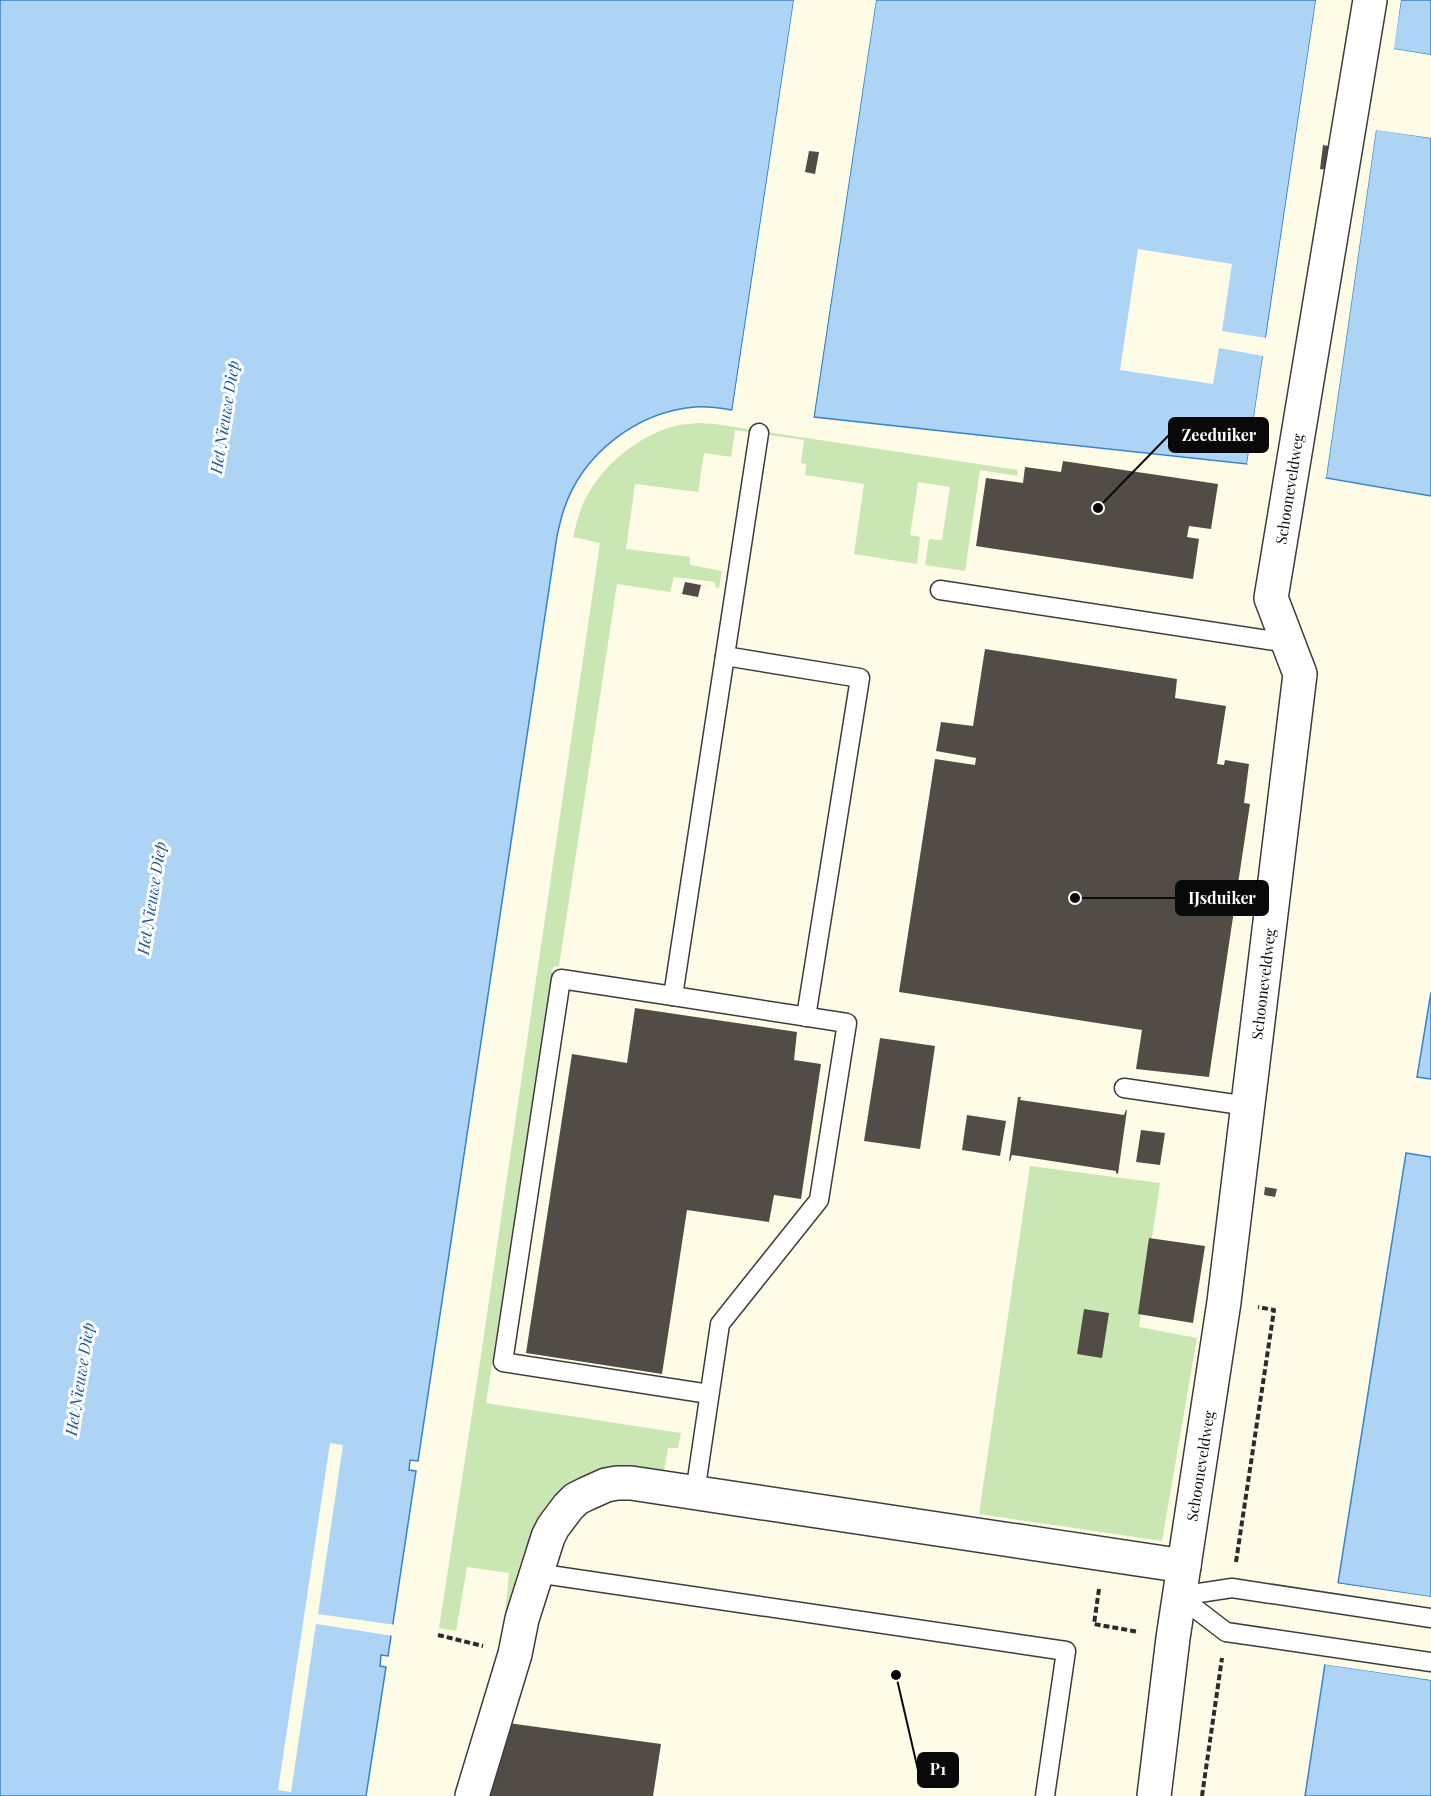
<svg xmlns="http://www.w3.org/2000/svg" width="1431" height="1796" font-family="'Playfair Display',serif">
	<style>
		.green { fill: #cae6b3 }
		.water { fill: #add4f4; stroke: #3683c9; stroke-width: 1.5 }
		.pier { fill: #fefce6 }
		.building { fill: #524c46 }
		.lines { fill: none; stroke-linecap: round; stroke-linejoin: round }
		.lane-casing { stroke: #3c3c3c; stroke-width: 21 }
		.street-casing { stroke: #3c3c3c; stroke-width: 36 }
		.path { stroke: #2b2b2b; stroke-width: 4; stroke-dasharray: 6 3; stroke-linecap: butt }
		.lane { stroke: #fff; stroke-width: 18 }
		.street { stroke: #fff; stroke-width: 33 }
		.labels { text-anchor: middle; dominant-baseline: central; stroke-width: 6; stroke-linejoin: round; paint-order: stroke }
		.street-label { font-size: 15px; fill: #090909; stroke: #fff }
		.water-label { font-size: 16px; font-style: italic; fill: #185696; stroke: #fff }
		.leader { fill: none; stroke: #090909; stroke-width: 2 }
		.callout-dot { fill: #090909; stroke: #fff; stroke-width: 2 }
		.callout { fill: #090909; stroke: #090909; stroke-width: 2 }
		.callout-label { font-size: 16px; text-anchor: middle; font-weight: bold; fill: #fff }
	</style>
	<rect width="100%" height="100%" fill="#fefce6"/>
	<g class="green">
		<path d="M698,423L715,424L1018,470L1017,476L980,470L965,571L925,565L929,539L942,540L950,487L918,482L910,535L920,537L917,564L854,554L864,484L805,475L806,464L801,463L804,440L735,430L731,457L704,453L698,492L635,484L626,549L690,557V565L722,571L719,588L715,587V582L674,577L670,592L617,584L559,966L553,967L486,1403L681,1433L678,1448H668L664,1471C651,1469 637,1465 623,1465C611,1466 598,1469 587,1474C532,1499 521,1563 505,1616L509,1573L467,1567L456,1631L439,1628L480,1362L600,543L573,537C576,527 578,515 582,506C598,469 636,436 675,426C682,424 691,424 698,423Z"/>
		<path d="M1030,1166L1160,1183L1139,1327L1197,1338L1162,1541L979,1514Z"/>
	</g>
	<g class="water">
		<path d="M0,0H794L732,410C720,408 708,406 695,407C637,412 583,453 564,509C561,518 559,527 557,536L418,1461L410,1460L409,1470L416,1471L388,1656L381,1655L380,1666L386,1667L366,1796H0Z"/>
		<path d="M876,0H1316L1247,464L814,417Z"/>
		<path d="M1401,0H1431V55L1393,49Z"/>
		<path d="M1376,129L1431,138V496L1326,478Z"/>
		<path d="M1431,992V1079L1417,1077Z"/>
		<path d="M1406,1153L1431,1157V1597L1338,1583Z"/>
		<path d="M1325,1664L1431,1680V1796H1305Z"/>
	</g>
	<g class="pier">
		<path d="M794,0H797L735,410L732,413Z"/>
		<path d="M873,0H876L813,420L811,416Z"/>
		<path d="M1316,0H1319L1250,465L1247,464L1263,356L1219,348L1213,384L1120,370L1138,249L1232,264L1222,331L1266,338Z"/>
		<path d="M1398,0H1401L1394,49L1431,55V58L1391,51Z"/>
		<path d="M1376,126L1431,135V138L1376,130L1326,478L1323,477L1373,129Z"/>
		<path d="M330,1443L343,1445L318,1614L396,1625L394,1636L316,1624L291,1792L278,1790Z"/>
		<path d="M1335,1583L1431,1597V1600L1337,1586Z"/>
		<path d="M1326,1661L1431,1677V1680L1322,1664Z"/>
	</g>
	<g class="building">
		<path d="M1323,145L1339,148L1335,171L1320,169Z"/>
		<path d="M809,151L819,152L815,174L805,172Z"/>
		<path d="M1063,461L1218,484L1211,529L1189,526L1187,537L1199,539L1193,579L976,546L986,478L1023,483L1025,467L1061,472Z"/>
		<path d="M685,582L701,585L698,597L682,594Z"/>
		<path d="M985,649L1177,679L1175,698L1226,706L1217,764L1224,765L1225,760L1249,764L1244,803L1250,804L1209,1077L1136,1069L1142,1030L899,992L935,759L975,765L976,758L936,751L941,722L973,726Z"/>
		<path d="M635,1008L797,1032L794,1060L821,1064L801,1199L774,1195L769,1222L687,1210L662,1374L526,1353L572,1054L627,1063Z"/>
		<path d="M880,1038L935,1046L920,1149L864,1141Z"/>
		<path d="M1018,1097H1021L1020,1100L1124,1115L1126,1110H1127L1118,1174L1116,1173V1171L1012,1155L1010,1161H1009Z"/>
		<path d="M967,1115L1006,1121L1000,1156L962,1150Z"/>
		<path d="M1141,1130L1165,1133L1160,1165L1136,1162Z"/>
		<path d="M1265,1187L1277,1189L1275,1197L1264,1195Z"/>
		<path d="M1149,1238L1205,1246L1193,1323L1138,1314Z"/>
		<path d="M1084,1309L1109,1313L1102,1358L1077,1354Z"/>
		<path d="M501,1722L661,1744L653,1796H490Z"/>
	</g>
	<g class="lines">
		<g class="lane-casing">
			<g id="lane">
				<path d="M940,590L1288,643"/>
				<path d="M725,656L860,678L806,1017"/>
				<path d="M673,996L561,979L503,1362L709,1394"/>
				<path d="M1124,1088L1248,1106"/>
				<path d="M695,1493L720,1324L819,1200L847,1023L673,996L759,433"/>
				<path d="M536,1573L1066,1651L1045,1796"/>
				<path d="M1431,1618L1232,1588L1179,1596L1226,1632L1431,1662"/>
			</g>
		</g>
		<g class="street-casing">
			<g id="street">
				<path d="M472,1796L515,1654L522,1619L548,1537L553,1527L568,1507L576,1499L586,1494L606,1485L617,1483H631L1184,1566"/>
				<path d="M1154,1796L1173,1638L1224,1302L1300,674L1271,598L1370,0"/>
			</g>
		</g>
		<g class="path">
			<path d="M1236,1562L1274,1310L1258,1307"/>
			<path d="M1099,1589L1094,1624L1139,1632"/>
			<path d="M438,1635L483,1646"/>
			<path d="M1202,1796L1222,1658"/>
		</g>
		<use href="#lane" class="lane"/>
		<use href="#street" class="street"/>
	</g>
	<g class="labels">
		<g class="street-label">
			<text transform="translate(1289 489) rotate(-81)">Schooneveldweg</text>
			<text transform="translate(1263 984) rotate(-83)">Schooneveldweg</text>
			<text transform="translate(1200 1466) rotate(-81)">Schooneveldweg</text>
		</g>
		<g class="water-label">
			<text transform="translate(224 417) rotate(-81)">Het Nieuwe Diep</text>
			<text transform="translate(151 898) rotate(-81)">Het Nieuwe Diep</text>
			<text transform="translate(79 1379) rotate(-81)">Het Nieuwe Diep</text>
		</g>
	</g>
	<path class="leader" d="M1098 508L1169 435M1075 898L1176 898M896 1675L918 1770"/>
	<g class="callout-dot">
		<circle cx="1098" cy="508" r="6"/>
		<circle cx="1075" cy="898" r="6"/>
		<circle cx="896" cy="1675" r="6"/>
	</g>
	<g class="callout">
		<rect x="1169" y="418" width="99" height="34" rx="6"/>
		<rect x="1176" y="881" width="92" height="34" rx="6"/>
		<rect x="918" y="1753" width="40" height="34" rx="6"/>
	</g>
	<g class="callout-label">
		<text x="1219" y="441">Zeeduiker</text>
		<text x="1222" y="904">IJsduiker</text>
		<text x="938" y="1775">P1</text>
	</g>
</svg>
